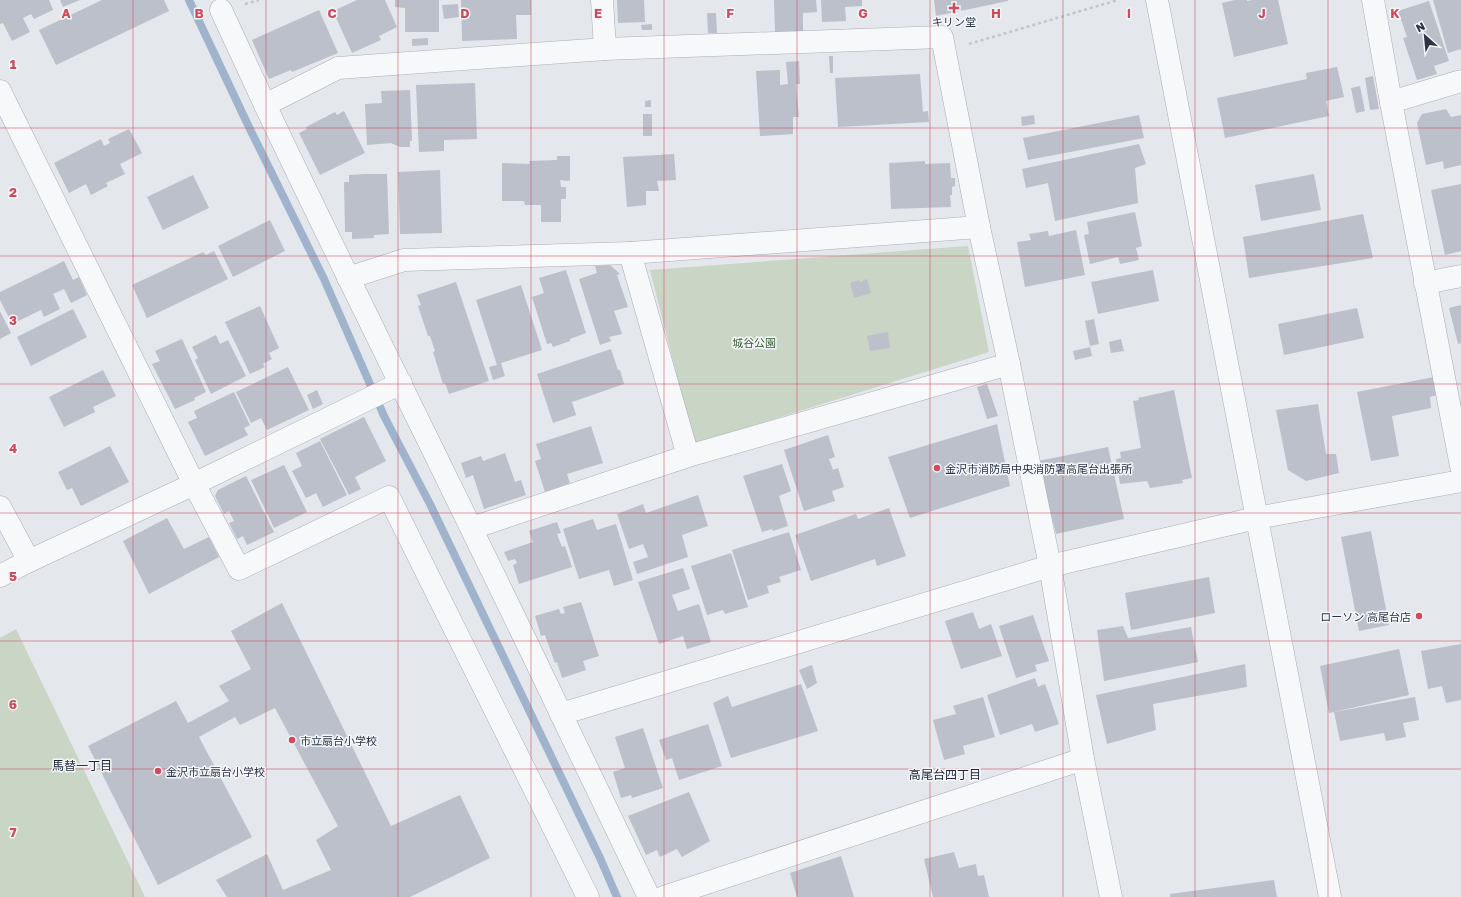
<svg xmlns="http://www.w3.org/2000/svg" width="1461" height="897" font-family="'Golos Text','Noto Sans JP',sans-serif">
	<style>
		.green { fill: #c9d6c5 }
		.lines { fill: none; stroke-linecap: round; stroke-linejoin: round }
		.stream { stroke: #9fb4cc; stroke-width: 8 }
		.building { fill: #bbc0ca }
		.minor-casing { stroke: #a9aeb7; stroke-width: 23 }
		.tertiary-casing { stroke: #a9aeb7; stroke-width: 23 }
		.path { stroke: #c2c5cb; stroke-width: 2.5; stroke-dasharray: 3 3; stroke-linecap: butt }
		.minor { stroke: #f7f8fa; stroke-width: 22 }
		.tertiary { stroke: #f7f8fa; stroke-width: 22 }
		.grid { fill: none; stroke: #d1495b; stroke-width: 1; stroke-opacity: 0.55 }
		.poi-dot { fill: #d1495b; stroke: #f4f6f9; stroke-width: 1.5 }
		.labels { text-anchor: middle; dominant-baseline: central; stroke-width: 3; stroke-linejoin: round; paint-order: stroke }
		.poi-label { font-size: 11px; fill: #2b3445; stroke: #f4f6f9; text-anchor: start }
		.park-label { font-size: 11px; fill: #3f6138; stroke: #f4f6f9 }
		.neighbourhood-label { font-size: 12px; fill: #1d2536; stroke: #f4f6f9 }
		.grid-label { font-size: 13px; text-anchor: middle; font-weight: bold; fill: #d1495b; stroke: #f4f6f9; stroke-width: 3; stroke-linejoin: round; paint-order: stroke }
	</style>
	<rect width="100%" height="100%" fill="#e4e7ec"/>
	<g class="green">
		<path d="M968,246L989,352L694,444L650,270Z"/>
		<path d="M16,629L145,897H0V638Z"/>
	</g>
	<g class="lines">
		<path class="stream" d="M189,0L247,123L324,279L384,416L430,504L600,858L617,897"/>
	</g>
	<g class="building">
		<path d="M0,0H49L53,10L34,19L31,14L23,18L30,32L12,41L3,23L0,24Z"/>
		<path d="M60,0H80L63,7Z"/>
		<path d="M102,0H164L169,11L56,65L39,30Z"/>
		<path d="M357,0H385L397,27L379,36L381,40L352,53L333,11Z"/>
		<path d="M395,0H439V32H405V8L395,7Z"/>
		<path d="M461,0H531V15H516L517,39L462,41Z"/>
		<path d="M617,0H644L645,22L618,23Z"/>
		<path d="M774,0H816L817,12L803,13V31L775,32Z"/>
		<path d="M821,0H862V6L845,7L846,21L822,22Z"/>
		<path d="M934,0H1008V1L936,16Z"/>
		<path d="M1235,0H1247V1L1253,0H1278L1288,44L1234,57L1222,3Z"/>
		<path d="M1433,0H1461V49L1448,53Z"/>
		<path d="M1429,1L1449,61L1434,66L1437,74L1417,80L1403,38L1407,37L1398,11Z"/>
		<path d="M458,4L459,17L444,19L442,5Z"/>
		<path d="M319,10L338,53L292,72L291,70L269,79L252,40Z"/>
		<path d="M707,13H716L717,33H708Z"/>
		<path d="M652,24V30H642L641,25Z"/>
		<path d="M428,38V45L412,46V39Z"/>
		<path d="M829,56H833V73H830Z"/>
		<path d="M799,61L800,84H796L799,117H793V134L760,136L756,71L780,70V85L788,84L786,62Z"/>
		<path d="M1337,67L1344,97L1326,101L1329,116L1225,138L1217,98L1307,79L1306,73Z"/>
		<path d="M920,74L923,112L928,111L929,122L838,127L835,78Z"/>
		<path d="M1373,76L1379,109L1370,110L1365,78Z"/>
		<path d="M475,83L477,139L444,140V151L419,152L416,85Z"/>
		<path d="M1360,86L1365,111L1356,113L1351,88Z"/>
		<path d="M410,90L412,141H410V147H400L391,143L367,145L365,104L382,103L381,91Z"/>
		<path d="M651,100V107H645V101Z"/>
		<path d="M1446,109L1451,117L1461,115V165L1444,169L1443,161L1426,165L1417,123L1422,114Z"/>
		<path d="M344,111L365,153L320,175L299,133L307,129L306,127L335,112L337,115Z"/>
		<rect x="643" y="114" width="9" height="22"/>
		<path d="M1034,115L1035,124L1022,126L1021,117Z"/>
		<path d="M1139,115L1144,138L1028,160L1023,138Z"/>
		<path d="M129,129L142,153L120,164L125,174L106,183L108,186L91,195L86,184L69,193L54,163L101,139L104,146L110,143L108,139Z"/>
		<path d="M1139,144L1146,164L1135,168L1138,203L1055,221L1048,183L1026,188L1022,169Z"/>
		<path d="M674,154L676,180L657,181L659,191H646V205L627,207L623,157Z"/>
		<path d="M557,156H570V181L560,180L561,187H566V199H561V222H541V205H525L524,201H502V163L530,164L529,161L557,160Z"/>
		<path d="M925,161V164L950,163L951,178H955V186L952,187V195H950L951,207L891,209L889,163Z"/>
		<path d="M440,170L442,233L400,234L398,172Z"/>
		<path d="M365,174H387L389,234L374,235V238L352,239V232H345L344,182H349V175Z"/>
		<path d="M1314,174L1321,210L1261,221L1255,185Z"/>
		<path d="M193,175L209,208L163,230L147,197Z"/>
		<path d="M1461,184V251L1445,255L1431,190Z"/>
		<path d="M1135,212L1142,246L1136,248L1139,260L1120,264L1118,257L1090,264L1084,235L1089,234L1087,222Z"/>
		<path d="M1363,214L1373,258L1249,278L1243,237Z"/>
		<path d="M270,220L285,251L233,277L218,246Z"/>
		<path d="M1076,230L1085,275L1025,287L1017,242L1031,240L1029,234L1048,231L1049,236Z"/>
		<path d="M214,251L228,279L147,318L132,285L203,252L206,255Z"/>
		<path d="M64,261L73,280L79,277L87,295L71,303L64,289L53,294L60,309L44,317L41,310L12,324L0,300V292Z"/>
		<path d="M610,265L620,274L617,275L628,307L614,311L622,334L609,337L611,341L600,345L579,279L597,273L595,266Z"/>
		<path d="M566,270L586,333L570,339V341L553,347L551,343L547,344L532,297L544,293L539,278Z"/>
		<path d="M1153,270L1159,301L1098,314L1091,282Z"/>
		<path d="M867,279L871,293L854,298L850,283L859,280L860,282Z"/>
		<path d="M456,282L489,381L449,394L445,383L443,384L433,352L435,351L430,336H428L418,306L421,305L417,295Z"/>
		<path d="M521,285L542,350L501,363L505,376L493,380L489,367L497,365L476,300Z"/>
		<path d="M1461,305V343L1458,344L1449,308Z"/>
		<path d="M260,306L279,348L269,353L272,359L263,364L265,367L250,374L225,322Z"/>
		<path d="M1357,308L1364,338L1284,355L1278,324Z"/>
		<path d="M73,309L87,337L31,366L17,337Z"/>
		<path d="M0,311L11,333L0,339Z"/>
		<path d="M1094,319L1099,344L1090,346L1085,321Z"/>
		<path d="M888,332L890,348L870,351L867,336Z"/>
		<path d="M216,335L220,344L228,340L246,376L211,394L195,360L198,358L192,347Z"/>
		<path d="M182,339L206,392L194,398L195,400L175,409L152,364L160,361L155,351Z"/>
		<path d="M1121,339L1124,351L1111,353L1109,342Z"/>
		<path d="M1090,347L1092,356L1075,360L1073,351Z"/>
		<path d="M611,349L618,370H620L624,384L572,402L576,415L553,423L537,374Z"/>
		<path d="M288,367L309,410L267,430L261,418L251,423L236,392Z"/>
		<path d="M103,370L116,396L93,407L95,412L64,427L49,397Z"/>
		<path d="M1434,377L1437,395L1430,397L1431,408L1392,416L1399,456L1371,461L1357,392Z"/>
		<path d="M987,384L998,416L987,419L977,387Z"/>
		<path d="M317,390L323,404L313,409L307,395Z"/>
		<path d="M1174,390L1192,478L1182,480L1183,483L1150,488L1147,481L1120,484L1116,459L1121,458L1120,452L1141,448L1133,401L1139,400L1138,398Z"/>
		<path d="M234,392L250,425L244,428L248,435L205,456L188,422L197,418L194,411Z"/>
		<path d="M1318,404L1326,454H1336L1339,473L1306,481L1288,470L1276,410Z"/>
		<path d="M364,417L386,461L355,477L361,489L349,495L320,439Z"/>
		<path d="M997,424L1010,486L910,518L888,457Z"/>
		<path d="M591,426L603,463L567,474L570,483L545,492L535,461L541,459L536,444Z"/>
		<path d="M828,435L835,457L829,459L833,470L838,468L844,487L832,491L835,501L804,511L784,450Z"/>
		<path d="M320,441L347,495L323,507L316,493L306,498L292,471L302,466L296,453Z"/>
		<path d="M110,446L129,482L81,506L72,488L67,490L58,472Z"/>
		<path d="M1108,447L1124,519L1056,534L1038,461Z"/>
		<path d="M505,453L515,482L521,480L526,495L484,509L473,475L466,478L461,463L481,456L483,461Z"/>
		<path d="M782,464L791,491L779,496L788,526L773,531L772,529L762,532L743,476Z"/>
		<path d="M284,465L307,512L274,528L251,480Z"/>
		<path d="M246,476L274,532L247,545L243,536L237,539L229,523L234,521L229,511L224,514L215,496L218,490Z"/>
		<path d="M698,495L708,526L682,535L688,557L637,574L633,562L648,557L643,544L629,549L617,514L643,504L646,513Z"/>
		<path d="M889,508L906,556L877,566L875,559L811,581L795,535L856,514L858,519Z"/>
		<path d="M167,518L184,549L209,537L219,557L149,594L123,541Z"/>
		<path d="M593,519L597,530L616,524L633,580L614,586L609,570L579,579L563,529Z"/>
		<path d="M557,522L561,533L557,534L562,547L565,546L572,567L519,584L513,565L517,563L515,559L508,561L504,552L533,542L529,531Z"/>
		<path d="M1371,531L1389,625L1359,631L1341,537Z"/>
		<path d="M789,532L801,570L779,577L781,582L767,586L769,593L748,600L732,550Z"/>
		<path d="M731,553L748,607L725,614L723,610L707,615L691,566Z"/>
		<path d="M683,568L690,589L672,595L678,611L699,604L711,642L687,649L683,636L659,644L638,582Z"/>
		<path d="M1209,577L1215,613L1131,630L1125,593Z"/>
		<path d="M581,602L599,656L583,661L586,670L562,678L557,662L555,663L545,635L541,636L535,616L559,609L561,614L565,613L563,607Z"/>
		<path d="M282,603L391,826L460,795L490,858L410,897H227L216,880L267,854L283,890L331,870L316,840L338,826L275,708L240,725L235,717L199,737L252,837L158,885L88,746L176,701L188,723L229,701L219,686L251,669L231,631Z"/>
		<path d="M973,612L979,629L991,624L1002,656L961,669L945,621Z"/>
		<path d="M1033,615L1049,661L1035,665L1037,671L1016,678L999,626Z"/>
		<path d="M1123,626L1128,638L1191,627L1198,662L1104,681L1097,630Z"/>
		<path d="M1461,644V700L1446,703L1442,686L1428,689L1421,651Z"/>
		<path d="M1399,649L1409,695L1329,713L1320,666Z"/>
		<path d="M1245,664L1247,687L1153,704L1156,730L1107,744L1096,695Z"/>
		<path d="M812,665L817,683L807,689L799,670Z"/>
		<path d="M1035,678L1038,687L1045,684L1059,724L1035,732L1032,724L1000,735L987,695Z"/>
		<path d="M801,684L818,731L731,758L713,703L728,696L732,707Z"/>
		<path d="M983,697L995,737L963,746L965,754L944,760L933,720L956,714L953,706Z"/>
		<path d="M1415,697L1419,720L1403,723L1406,737L1386,741L1384,733L1340,741L1334,712Z"/>
		<path d="M708,724L722,766L679,780L672,758L666,760L659,740Z"/>
		<path d="M643,728L663,788L632,798L631,795L621,798L613,772L625,768L615,737Z"/>
		<path d="M689,792L710,841L682,857L677,849L660,857L657,850L646,855L628,816Z"/>
		<path d="M954,852L959,868L976,864L978,876L984,875L989,897H933L924,859Z"/>
		<path d="M841,856L854,897H797L790,873Z"/>
		<path d="M1274,880L1277,897H1170V894Z"/>
	</g>
	<g class="lines">
		<g class="minor-casing">
			<g id="minor">
				<path d="M602,0L605,49"/>
				<path d="M1373,0L1391,102L1461,466"/>
				<path d="M221,10L265,105"/>
				<path d="M0,91L194,484L239,569L389,497L588,897"/>
				<path d="M1391,102L1461,81"/>
				<path d="M348,278L404,260L630,253"/>
				<path d="M1425,283L1461,276"/>
				<path d="M688,456L630,253L979,227"/>
				<path d="M0,507L29,561"/>
				<path d="M472,528L688,456L1009,364"/>
				<path d="M0,576L29,561L194,484L401,383"/>
				<path d="M561,714C464,510 362,309 265,105L338,68L605,49L942,37L979,227L1009,364L1050,566L1083,759"/>
				<path d="M664,897L1083,759L1111,897"/>
			</g>
		</g>
		<g class="tertiary-casing">
			<g id="tertiary">
				<path d="M1157,0L1330,897"/>
				<path d="M649,897L561,714L1050,566L1256,518L1461,481"/>
			</g>
		</g>
		<g class="path">
			<path d="M245,4L259,0"/>
			<path d="M969,44L1118,0"/>
		</g>
		<use href="#minor" class="minor"/>
		<use href="#tertiary" class="tertiary"/>
	</g>
	<path class="grid" d="M133,0V897M266,0V897M398,0V897M531,0V897M664,0V897M797,0V897M930,0V897M1063,0V897M1195,0V897M1328,0V897M0,128H1461M0,256H1461M0,384H1461M0,513H1461M0,641H1461M0,769H1461"/>
	<g class="poi-dot">
		<path d="M952 2h4v4h4v4h-4v4h-4v-4h-4v-4h4z"/>
		<circle cx="937" cy="468" r="4"/>
		<circle cx="1419" cy="616" r="4"/>
		<circle cx="292" cy="740" r="4"/>
		<circle cx="158" cy="771" r="4"/>
	</g>
	<g class="labels">
		<g class="poi-label">
			<text x="954" y="21" text-anchor="middle">キリン堂</text>
			<text x="945" y="468">金沢市消防局中央消防署高尾台出張所</text>
			<text x="1411" y="616" text-anchor="end">ローソン 高尾台店</text>
			<text x="300" y="740">市立扇台小学校</text>
			<text x="166" y="771">金沢市立扇台小学校</text>
		</g>
		<g class="park-label">
			<text x="754" y="342">城谷公園</text>
		</g>
		<g class="neighbourhood-label">
			<text x="82" y="765">馬替一丁目</text>
			<text x="945" y="774">高尾台四丁目</text>
		</g>
	</g>
	<g class="grid-label">
		<text x="66" y="18">A</text>
		<text x="199" y="18">B</text>
		<text x="332" y="18">C</text>
		<text x="465" y="18">D</text>
		<text x="598" y="18">E</text>
		<text x="730" y="18">F</text>
		<text x="863" y="18">G</text>
		<text x="996" y="18">H</text>
		<text x="1129" y="18">I</text>
		<text x="1262" y="18">J</text>
		<text x="1395" y="18">K</text>
		<text x="13" y="69">1</text>
		<text x="13" y="197">2</text>
		<text x="13" y="325">3</text>
		<text x="13" y="453">4</text>
		<text x="13" y="581">5</text>
		<text x="13" y="709">6</text>
		<text x="13" y="837">7</text>
	</g>
	<g transform="translate(1425 36) rotate(333)" stroke="#f4f6f9" stroke-width="3" paint-order="stroke">
	<path d="M0-3L7 15L0 10L-7 15Z" fill="#2b3445"/>
	<text y="-6" font-size="11" font-weight="bold" text-anchor="middle" fill="#2b3445">N</text>
	</g>
</svg>
